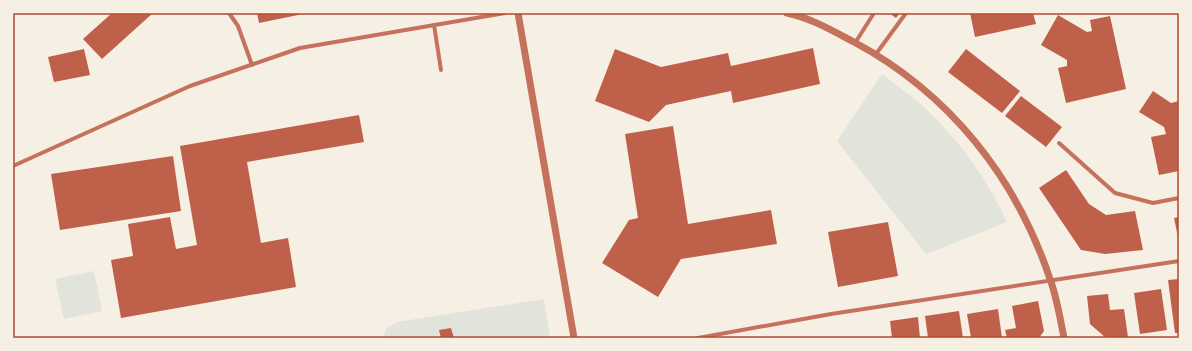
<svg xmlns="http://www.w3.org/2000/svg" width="1192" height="351" font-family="'Sofia Sans Condensed',sans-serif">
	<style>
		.green { fill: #e2e4dc }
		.building { fill: #bf614a }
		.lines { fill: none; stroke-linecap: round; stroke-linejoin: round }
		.minor { stroke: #c5725c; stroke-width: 4 }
		.tertiary { stroke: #c5725c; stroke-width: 7 }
		.neatline { fill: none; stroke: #b5482f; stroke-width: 1.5 }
	</style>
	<rect width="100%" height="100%" fill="#f6efe4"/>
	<g class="green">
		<path d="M882,74C897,86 914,97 927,110C961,143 988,180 1007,222L926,254L837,141Z"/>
		<path d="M94,271L102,311L64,319L55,279Z"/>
		<path d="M544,299L550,338H383L386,329L397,322Z"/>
	</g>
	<g class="building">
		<path d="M112,13H153L102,59L83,39Z"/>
		<path d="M257,13H303V14L259,23Z"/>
		<path d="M889,13H900L896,18Z"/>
		<path d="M970,13H1033L1036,24L975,37Z"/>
		<path d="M1058,15L1087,32L1092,31L1090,20L1110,16L1126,89L1066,103L1058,68L1067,66V60L1041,45Z"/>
		<path d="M813,48L820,84L733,103L731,91L666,105L649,122L595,101L615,49L661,67L728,53L731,66Z"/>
		<path d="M84,49L90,75L54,82L48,57Z"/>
		<path d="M966,49L1020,91L1002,113L948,72Z"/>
		<path d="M1153,91L1171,103L1179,101V171L1159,175L1151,137L1166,134L1164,127L1139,112Z"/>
		<path d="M1021,96L1062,127L1046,147L1005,116Z"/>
		<path d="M359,115L364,142L247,162L261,243L288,238L296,287L121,318L111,260L133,256L128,224L170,217L176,249L197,245L180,146Z"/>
		<path d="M673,126L688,224L771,210L777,244L681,259L658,297L602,263L629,220L638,218L625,134Z"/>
		<path d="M173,156L181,211L60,230L51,174Z"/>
		<path d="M1066,170L1089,204L1106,215L1135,211L1143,250L1105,254L1081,250L1039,188Z"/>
		<path d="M1179,217V237H1178L1174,218Z"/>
		<path d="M888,222L898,276L838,287L828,232Z"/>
		<path d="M1179,279V333H1175L1168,280Z"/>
		<path d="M1161,289L1167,330L1140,334L1134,293Z"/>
		<path d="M1108,294L1110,310L1124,309L1128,337L1106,338L1090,324L1087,296Z"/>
		<path d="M1038,301L1044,331L1039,338H1007L1005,330L1016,328L1012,306Z"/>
		<path d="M998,309L1002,338H971L967,314Z"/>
		<path d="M959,311L963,338H928L925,316Z"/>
		<path d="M918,317L920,338H892L890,321Z"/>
		<path d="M451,328L454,338H441L439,330Z"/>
	</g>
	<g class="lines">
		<g class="minor">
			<path d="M229,13L238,26L252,65"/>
			<path d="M434,25L441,70"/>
			<path d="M855,43L874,13"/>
			<path d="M876,54L906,13"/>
			<path d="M1059,143L1115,193L1153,203L1179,198"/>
			<path d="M13,166L190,86L300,48L505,13"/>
			<path d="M698,338L831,314L1179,261"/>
		</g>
		<g class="tertiary">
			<path d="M518,13L574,338"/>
			<path d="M787,13C811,18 833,31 854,42C949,93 1016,177 1050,279C1057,298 1060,318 1064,338"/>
		</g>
	</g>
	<rect width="1192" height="351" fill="none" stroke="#f6efe4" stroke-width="28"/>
	<rect x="14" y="14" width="1164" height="323" class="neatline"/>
</svg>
